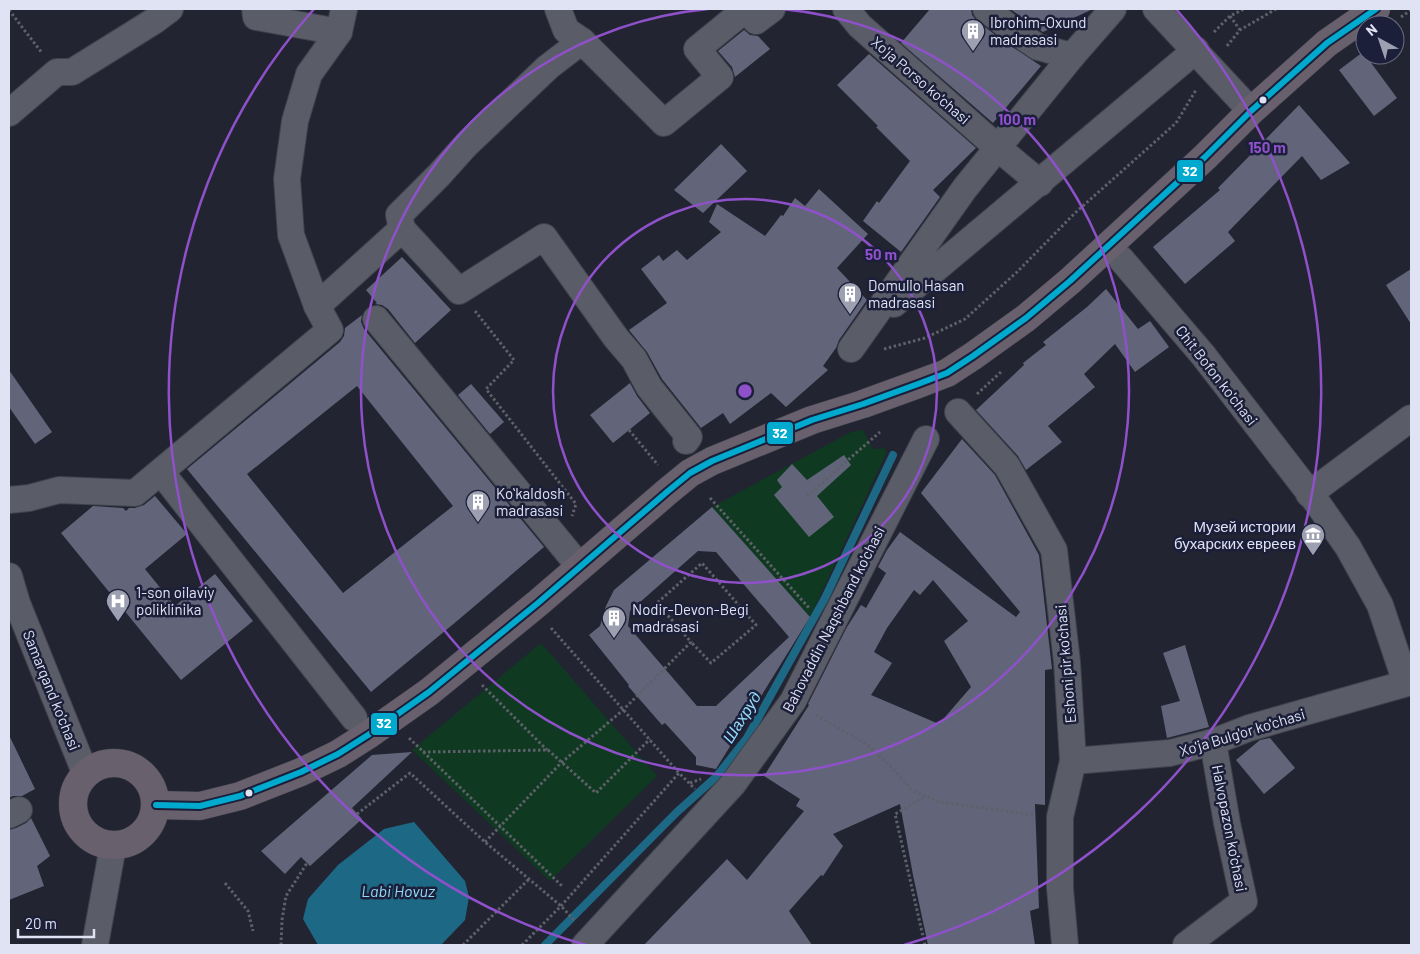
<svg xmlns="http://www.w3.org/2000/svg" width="1420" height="954" font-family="Barlow,sans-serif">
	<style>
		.green { fill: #0f3a21 }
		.water { fill: #1d6985 }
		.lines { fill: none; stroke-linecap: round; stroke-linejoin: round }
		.stream { stroke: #1d6985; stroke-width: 8 }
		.building { fill: #62657a; fill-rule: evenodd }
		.minor-casing { stroke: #3f414d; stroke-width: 28 }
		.major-casing { stroke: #3f414d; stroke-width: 29 }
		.path { stroke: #5e606a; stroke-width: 3; stroke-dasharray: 2.5 2.5; stroke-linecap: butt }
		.minor { stroke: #5a5c67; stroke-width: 26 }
		.major { stroke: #68606c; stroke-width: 28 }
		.bus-1-casing { stroke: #1b1f39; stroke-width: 10 }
		.bus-1 { stroke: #00a9ce; stroke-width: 6 }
		.ring { fill: none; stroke: #8f51ca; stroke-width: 2.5 }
		.bus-dot { fill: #dfe3f4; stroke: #1b1f39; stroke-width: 2 }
		.labels { text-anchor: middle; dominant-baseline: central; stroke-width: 5; stroke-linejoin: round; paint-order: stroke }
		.poi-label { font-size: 15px; fill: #dfe3f4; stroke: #1b1f39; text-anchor: start }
		.street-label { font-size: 15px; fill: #dfe3f4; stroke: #1b1f39 }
		.water-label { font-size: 16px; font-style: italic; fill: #92dcfa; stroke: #1b1f39 }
		.centre { fill: #8f51ca; stroke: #1b1f39; stroke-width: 2.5 }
		.ring-label { font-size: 15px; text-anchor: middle; font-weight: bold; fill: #8f51ca; stroke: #1b1f39; stroke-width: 5; stroke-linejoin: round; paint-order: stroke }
		.line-badge { stroke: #1b1f39; stroke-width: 2 }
		.badge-label { font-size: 14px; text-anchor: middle; font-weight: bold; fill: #fff }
	</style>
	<rect width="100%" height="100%" fill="#222432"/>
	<g class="green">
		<path d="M863,430L873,449L884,448L887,452L810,617L712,507L851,432Z"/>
		<path d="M541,643L657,776L550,881L412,750Z"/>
	</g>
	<path class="water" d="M414,822L465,881L469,897L465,920L441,945H318L303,919L308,899L338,865L384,829Z"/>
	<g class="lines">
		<path class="stream" d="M545,945L677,812L716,777L747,738L825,598L893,455"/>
	</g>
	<g class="building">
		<path d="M930,9H971L972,15L977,21L1002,40L1041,66L993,123L901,43Z"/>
		<path d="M1010,9H1093L1043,32Z"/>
		<path d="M744,30L750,35L758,36L770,49L735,77L732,67L718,51Z"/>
		<path d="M1363,52L1397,98L1374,116L1339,70Z"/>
		<path d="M869,54L976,148L933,190L940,197L901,252L863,221L877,201L879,203L910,161L876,127L878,126L837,85Z"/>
		<path d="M1299,105L1350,163L1321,180L1302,156L1228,232L1235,241L1185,284L1153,247L1220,190L1218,188Z"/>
		<path d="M721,144L747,171L703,213L674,190Z"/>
		<path d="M819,189L868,234L837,268L867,300L839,340L836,348L823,366L828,370L786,407L771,393L730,424L723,413L701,428L662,379L647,352L629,330L667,303L641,269L659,255L663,261L677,250L687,260L721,232L709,222L717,204L765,236L781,215L783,216L795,198L805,206Z"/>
		<path d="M402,257L451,310L415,343L388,309L382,305L375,304L377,303L366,290Z"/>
		<path d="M1411,269V324L1386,285Z"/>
		<path d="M1106,289L1138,329L1150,321L1169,347L1135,372L1115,344L1084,374L1095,387L1048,426L1062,442L1026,470L1018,456L976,410L1024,365L1023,363L1046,345L1043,342L1087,307Z"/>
		<path d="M362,315L361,322L364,329L544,547L457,621L371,692L187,469L340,342L344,336L345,328ZM357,386L453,506L343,593L247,474Z"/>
		<path d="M9,370L52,432L35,444L9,407Z"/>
		<path d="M630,383L637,396L650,413L613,443L590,415Z"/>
		<path d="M471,384L504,422L490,434L458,395Z"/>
		<path d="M962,439L995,475L1039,555L1052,669L1045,670V805L1035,804L1039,908L1030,911L1035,945H928L913,875L900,804L833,834L843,846L823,876L821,875L789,911L812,945H644L727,859L747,880L804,811L796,806L800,799L764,776L809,705L808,704L847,627L861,605L866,608L886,573L878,567L887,550L900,532L1016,617L1020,612L921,493ZM933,580L968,621L944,641L971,687L939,724L871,695L892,663L874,652L887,628L914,590L920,595Z"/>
		<path d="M844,455L851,465L817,496L834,517L809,537L774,495L782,487L777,480L792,464L807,480Z"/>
		<path d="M155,496L187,534L145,569L175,606L215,574L253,621L181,680L61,533L93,506L123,508L126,511L129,508H135L144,505Z"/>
		<path d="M712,507L810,617L716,769L696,765V757L665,723L662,725L628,686L629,685L589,635L600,626L606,606L614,590ZM698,551L716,552L789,637L716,706H697L628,626L630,611Z"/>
		<path d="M1185,645L1209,727L1167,738L1161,706L1180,701L1163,653Z"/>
		<path d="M9,735L35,789L22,796H13L9,798Z"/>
		<path d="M1270,738L1295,768L1264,794L1236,760L1260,740Z"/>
		<path d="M412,752L352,808L362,819L310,866L301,857L285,874L261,851L372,755Z"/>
		<path d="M31,818L50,856L37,866L44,886L9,900V830L16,828L26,823Z"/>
	</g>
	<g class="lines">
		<g class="minor-casing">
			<g id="minor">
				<path d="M255,9L256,17L339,32"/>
				<path d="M846,9L860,26L998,148L1040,183"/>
				<path d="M986,9L1010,28L1038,47L1072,56"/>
				<path d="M1156,9L1251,111"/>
				<path d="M582,41L664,123L720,77L697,49L746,9L756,21L772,9"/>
				<path d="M9,113L57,72H72L154,21L170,9"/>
				<path d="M402,229L399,215L439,175L466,145L548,67L582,41L566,30L558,9"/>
				<path d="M1121,259L1203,355L1318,504L1348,547L1380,605L1406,683"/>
				<path d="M894,304L1196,50"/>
				<path d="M317,306L402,229L459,291L544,237L616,338L634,359L649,387L689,437L686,441"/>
				<path d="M376,319L580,567"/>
				<path d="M851,349L965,188L1072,56L1113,9"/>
				<path d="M958,412L1007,466L1054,550L1067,662L1073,761L1060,817V888L1065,945"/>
				<path d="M161,472L354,718"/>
				<path d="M1309,494L1411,418"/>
				<path d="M9,500L29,498L59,490L135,493L330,330L317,306L291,235L287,179L295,121L309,74L339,32L344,9"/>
				<path d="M9,576L17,603L86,775"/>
				<path d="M1073,761L1170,753L1213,742L1249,728L1411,682"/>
				<path d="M9,815L19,810"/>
				<path d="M95,945L113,846"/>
				<path d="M585,945L733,784L793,701L926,439"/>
				<path d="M1186,945L1244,901L1227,823L1213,742"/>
			</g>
		</g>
		<g class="major-casing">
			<g id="major">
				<circle cx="114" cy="804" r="41"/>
				<path d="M156,805L200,806L240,796L301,772L338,754L368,735L429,692L538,603L668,491L690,473L712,461L812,420L863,404L918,384L947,373L973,356L1026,318L1070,281L1205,157L1251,111L1327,43L1376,9"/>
			</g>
		</g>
		<g class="path">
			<path d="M9,10L42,53"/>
			<path d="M1230,16L1240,30"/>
			<path d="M1401,17L1411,10"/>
			<path d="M1214,32L1230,16L1244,9"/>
			<path d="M1227,46L1240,30L1276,9"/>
			<path d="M475,311L514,360L486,389L576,504L572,516"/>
			<path d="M884,349L925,338L965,319L1017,272L1075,213L1176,123L1196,90"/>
			<path d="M977,394L1002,371"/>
			<path d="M629,430L658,465"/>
			<path d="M807,496L880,432"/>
			<path d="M710,498L810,609"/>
			<path d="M551,628L679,773"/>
			<path d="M482,685L547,750"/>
			<path d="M816,715L868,745L891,767L912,790L939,802L1034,815"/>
			<path d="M409,738L562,886"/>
			<path d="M423,752L548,750L596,793L650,739"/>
			<path d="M690,783L701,779"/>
			<path d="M357,814L410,773L485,842L561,906L574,920"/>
			<path d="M485,842L561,763L623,710L691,642L657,603L702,563L756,625L711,663L691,642"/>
			<path d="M225,883L248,911L253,931"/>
			<path d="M281,945L282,920L286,896L307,863"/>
			<path d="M463,945L529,879"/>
			<path d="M522,945L561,906L679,773L695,789"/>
			<path d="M925,945L895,814L926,796"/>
		</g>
		<use href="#minor" class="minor"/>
		<use href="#major" class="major"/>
		<g class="bus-1-casing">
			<path id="bus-1" d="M156,805L200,806L240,796L301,772L338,754L368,735L429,692L538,603L668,491L690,473L712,461L812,420L863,404L918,384L947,373L973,356L1026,318L1070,281L1205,157L1251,111L1327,43L1376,9"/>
		</g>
		<use href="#bus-1" class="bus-1"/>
	</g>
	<g class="ring">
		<circle cx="745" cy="391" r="192"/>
		<path d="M782 9A384 384 0 1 1 708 9"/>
		<path d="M586 945A576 576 0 0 1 314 9M1176 9A576 576 0 0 1 904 945"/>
	</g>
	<defs>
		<g id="building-pin" transform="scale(1.25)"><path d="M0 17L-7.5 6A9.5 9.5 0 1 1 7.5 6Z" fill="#9da0b0" stroke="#1b1f39"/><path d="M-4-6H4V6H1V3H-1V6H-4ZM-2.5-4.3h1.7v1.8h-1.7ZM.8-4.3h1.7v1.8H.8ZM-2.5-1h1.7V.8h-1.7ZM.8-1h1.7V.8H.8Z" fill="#fff"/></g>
		<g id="museum-pin" transform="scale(1.25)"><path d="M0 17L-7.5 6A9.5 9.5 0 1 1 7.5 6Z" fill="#9da0b0" stroke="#1b1f39"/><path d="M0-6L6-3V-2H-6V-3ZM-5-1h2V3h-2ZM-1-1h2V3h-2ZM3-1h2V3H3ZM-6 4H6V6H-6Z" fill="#fff"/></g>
		<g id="hospital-pin" transform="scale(1.25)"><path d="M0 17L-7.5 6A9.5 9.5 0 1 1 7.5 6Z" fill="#9da0b0" stroke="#1b1f39"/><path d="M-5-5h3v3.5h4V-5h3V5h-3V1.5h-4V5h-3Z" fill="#fff"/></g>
	</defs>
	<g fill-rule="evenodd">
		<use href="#building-pin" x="973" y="31"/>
		<use href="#building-pin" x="850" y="294"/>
		<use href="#building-pin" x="478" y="502"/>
		<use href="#museum-pin" x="1313" y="535"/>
		<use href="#hospital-pin" x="118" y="601"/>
		<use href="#building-pin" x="614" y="618"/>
	</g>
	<g class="bus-dot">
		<circle cx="1263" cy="100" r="4.5"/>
		<circle cx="249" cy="793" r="4.5"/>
	</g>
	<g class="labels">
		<g class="poi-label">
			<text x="990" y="22">Ibrohim-Oxund<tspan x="990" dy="17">madrasasi</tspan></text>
			<text x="868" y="285">Domullo Hasan<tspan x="868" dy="17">madrasasi</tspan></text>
			<text x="496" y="493">Koʻkaldosh<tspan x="496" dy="17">madrasasi</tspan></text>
			<text x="1296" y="526" text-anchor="end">Музей истории<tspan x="1296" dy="17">бухарских евреев</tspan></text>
			<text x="136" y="592">1-son oilaviy<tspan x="136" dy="17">poliklinika</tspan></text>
			<text x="632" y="609">Nodir-Devon-Begi<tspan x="632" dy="17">madrasasi</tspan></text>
		</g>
		<g class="street-label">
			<text transform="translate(921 80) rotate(41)">Xo'ja Porso ko'chasi</text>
			<text transform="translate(1217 375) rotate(52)">Chit Bofon ko'chasi</text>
			<text transform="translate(833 619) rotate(-63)">Bahovaddin Naqshband ko'chasi</text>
			<text transform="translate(1065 664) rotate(-95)">Eshoni pir ko'chasi</text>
			<text transform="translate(52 690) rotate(68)">Samarqand ko'chasi</text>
			<text transform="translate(1242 732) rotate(-17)">Xo'ja Bulg'or ko'chasi</text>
			<text transform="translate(1230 828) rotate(79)">Halvopazon ko'chasi</text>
		</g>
		<g class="water-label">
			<text transform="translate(741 717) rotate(-58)">Шахруд</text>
			<text x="398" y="890">Labi Hovuz</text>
		</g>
	</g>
	<circle cx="745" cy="391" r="8" class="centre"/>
	<g class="ring-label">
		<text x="1017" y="125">100 m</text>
		<text x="1267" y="153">150 m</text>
		<text x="881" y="260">50 m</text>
	</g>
	<g class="line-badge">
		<rect x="1176" y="159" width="28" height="24" rx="5" fill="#00a9ce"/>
		<rect x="766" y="421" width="28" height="24" rx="5" fill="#00a9ce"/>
		<rect x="370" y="712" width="28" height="24" rx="5" fill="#00a9ce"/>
	</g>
	<g class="badge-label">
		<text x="1190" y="176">32</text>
		<text x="780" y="438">32</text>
		<text x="384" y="728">32</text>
	</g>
	<rect width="1420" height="954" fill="none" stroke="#dfe3f4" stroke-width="20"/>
	<g transform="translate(1380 40) rotate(320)"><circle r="24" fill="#1b1f39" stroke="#696d84"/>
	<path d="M0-4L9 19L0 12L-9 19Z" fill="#9da0b0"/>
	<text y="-8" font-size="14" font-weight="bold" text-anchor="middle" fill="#dfe3f4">N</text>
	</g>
	<path d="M18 929v8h76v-8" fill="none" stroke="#dfe3f4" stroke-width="2.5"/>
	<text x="25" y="929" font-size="15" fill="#dfe3f4" stroke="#1b1f39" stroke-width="4" paint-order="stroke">20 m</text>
</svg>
